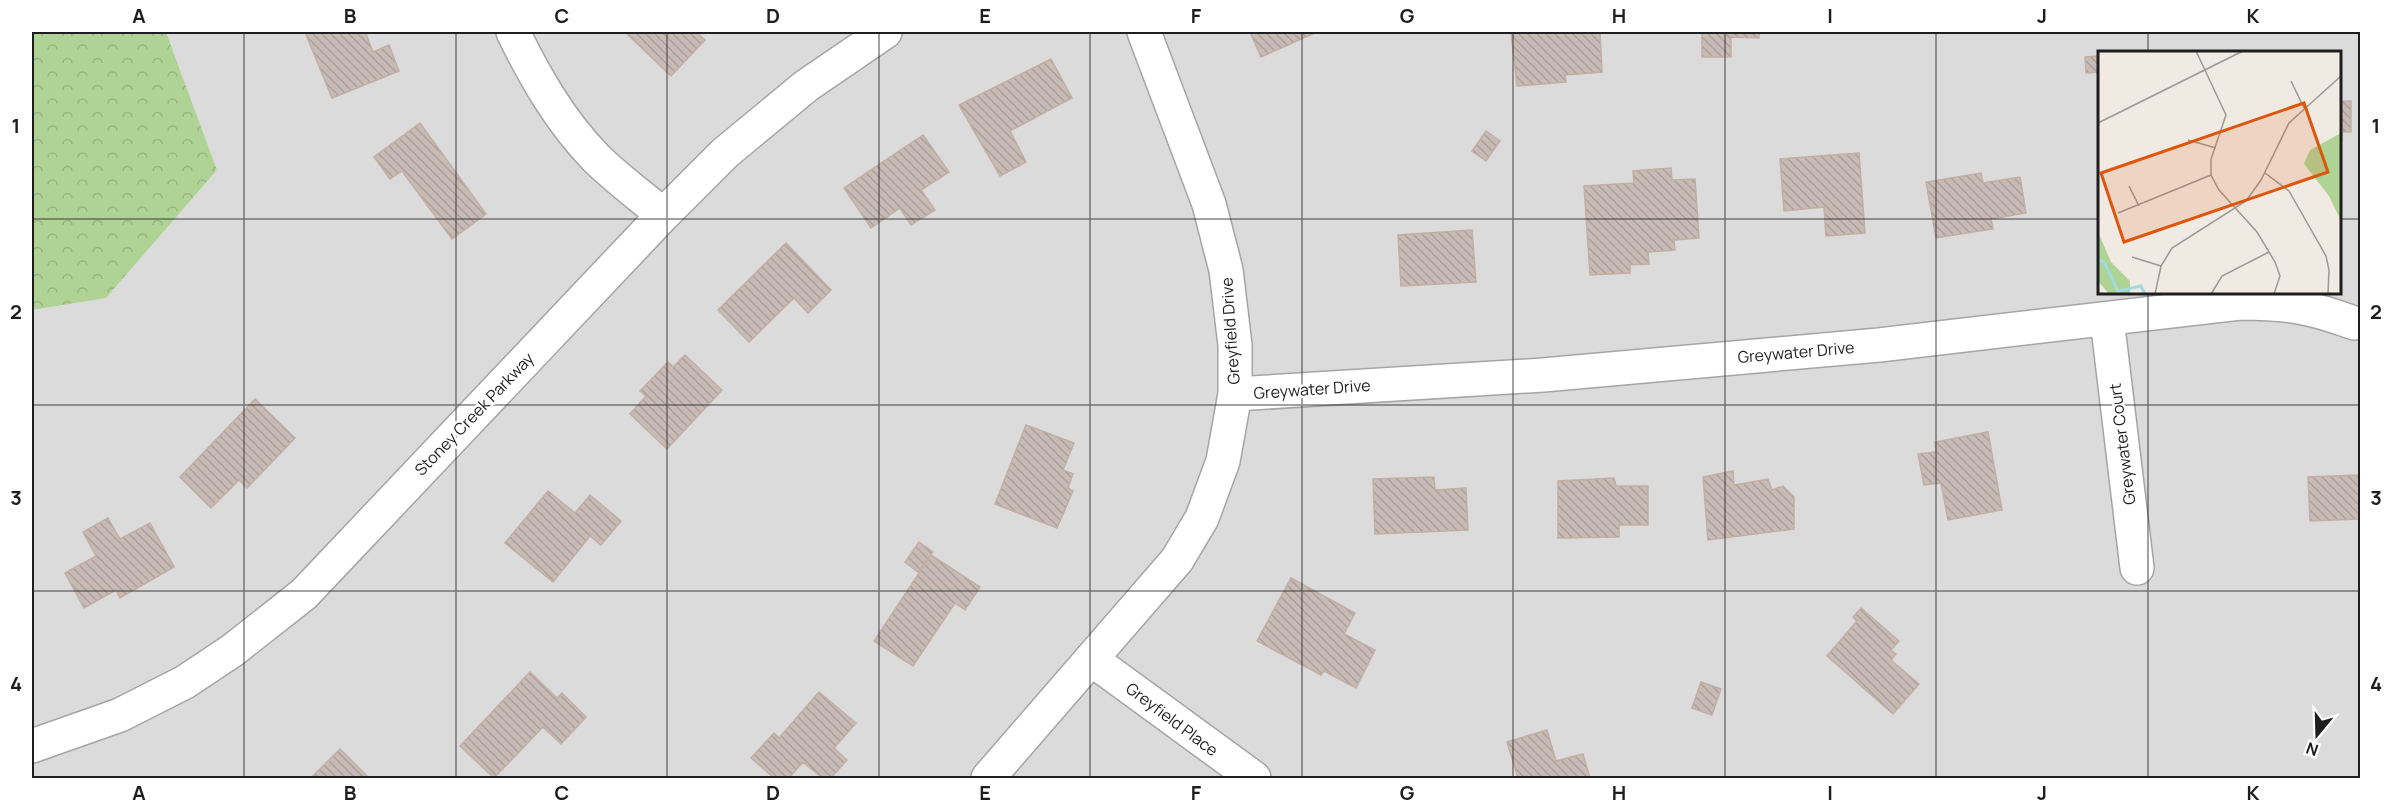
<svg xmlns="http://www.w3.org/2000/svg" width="2392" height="810" font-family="Manrope,sans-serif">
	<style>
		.residential { fill: #dcdbdb; fill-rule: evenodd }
		.forest { fill: url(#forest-crowns) }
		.building { fill: url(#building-back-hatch); stroke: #c3aea4; stroke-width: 1.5 }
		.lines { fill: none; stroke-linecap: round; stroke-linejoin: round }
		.minor-casing { stroke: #a5a5a5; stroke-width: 36 }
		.minor { stroke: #fff; stroke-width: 33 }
		.grid { fill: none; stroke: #1e1e1e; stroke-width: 1.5; stroke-opacity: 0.55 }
		.labels { text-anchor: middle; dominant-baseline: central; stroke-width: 5; stroke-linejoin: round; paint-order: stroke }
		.street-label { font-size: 16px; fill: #1e1e1e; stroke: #fff }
		.inset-river { fill: none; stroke: #a0dbe1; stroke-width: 3 }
		.inset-road { fill: none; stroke: #9c9894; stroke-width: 1.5 }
		.view { fill: #de560d; fill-opacity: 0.15; stroke: #de560d; stroke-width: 3 }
		.inset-edge { fill: none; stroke: #1e1e1e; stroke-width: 3 }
		.neatline { fill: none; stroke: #1e1e1e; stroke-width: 2 }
		.grid-label { font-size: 20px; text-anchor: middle; font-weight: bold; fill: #1e1e1e }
	</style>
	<defs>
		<pattern id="forest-crowns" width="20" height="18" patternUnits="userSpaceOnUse" patternTransform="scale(1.5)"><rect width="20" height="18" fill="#afd395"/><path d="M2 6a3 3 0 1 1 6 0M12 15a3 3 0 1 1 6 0" fill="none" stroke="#96b580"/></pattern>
		<pattern id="building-back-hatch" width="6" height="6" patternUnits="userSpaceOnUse" patternTransform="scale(1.5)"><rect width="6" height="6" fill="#c8bbb6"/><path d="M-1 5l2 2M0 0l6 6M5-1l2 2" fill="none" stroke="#aba09c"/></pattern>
	</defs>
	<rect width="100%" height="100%" fill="#f0eae3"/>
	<path class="residential" d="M166,32H2360V778H32V310L106,298L217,170ZM2100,52H2340V292H2100Z"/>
	<path class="forest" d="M32,32H166L217,170L106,298L32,310Z"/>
	<g class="building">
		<path d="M305,32H372L366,34L373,52L389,45L399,71L332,98Z"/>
		<path d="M625,32H696L705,40L671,76Z"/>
		<path d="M1250,32H1317L1261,57Z"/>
		<path d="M1511,32H1600L1602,72L1565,75L1566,82L1517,86Z"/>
		<path d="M1702,32H1759V38L1731,37V57H1702Z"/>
		<path d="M2099,56L2100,72L2086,73L2085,57Z"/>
		<path d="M1051,59L1072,98L1010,131L1026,162L1000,176L959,105Z"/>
		<path d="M2340,101H2351V132H2342V141H2340Z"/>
		<path d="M420,123L486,214L452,239L402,171L390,179L374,157Z"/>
		<path d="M1486,131L1500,141L1486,161L1472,151Z"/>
		<path d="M923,135L949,172L921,190L935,210L911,225L900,208L871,228L844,188Z"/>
		<path d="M1859,153L1865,233L1826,236L1824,207L1784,211L1780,159Z"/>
		<path d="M1671,168L1672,180L1695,179L1699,238L1674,240L1675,250L1648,252L1649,264L1630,265V273L1590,275L1584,186L1634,183L1633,171Z"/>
		<path d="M1981,173L1983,183L2020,177L2026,213L1991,219L1993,229L1936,238L1926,182Z"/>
		<path d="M1472,230L1476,282L1401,286L1398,235Z"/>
		<path d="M786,243L831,290L808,313L794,298L749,342L718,310Z"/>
		<path d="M685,355L722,390L667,449L630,414L646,396L640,391L668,362L673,367Z"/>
		<path d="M255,399L295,438L247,488L239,480L211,508L180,477Z"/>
		<path d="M1026,425L1074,443L1063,470L1073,474L1068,488L1073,491L1057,528L995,504Z"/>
		<path d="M1988,432L2002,510L1948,520L1941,483L1924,485L1918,454L1936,452L1935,442Z"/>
		<path d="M1733,471L1734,485L1768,479L1772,490L1783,486L1794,497V529L1708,540L1703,477Z"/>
		<path d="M2360,475V519L2310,521L2308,477Z"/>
		<path d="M1434,477L1435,490L1466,488L1468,530L1375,534L1373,479Z"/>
		<path d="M1614,478L1616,486H1648V525H1619V537L1558,538V481Z"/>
		<path d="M548,491L575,513L590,495L621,521L601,545L590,536L553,582L505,543Z"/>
		<path d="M108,518L120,539L150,523L174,567L120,598L116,590L84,608L65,573L96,556L83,532Z"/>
		<path d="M919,542L933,552L918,572L905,562Z"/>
		<path d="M931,555L980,587L965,610L955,603L913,666L874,641Z"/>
		<path d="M1291,578L1355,613L1344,634L1375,650L1356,688L1324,671L1321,675L1257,641Z"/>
		<path d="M1861,608L1899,641L1891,650L1896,654L1891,660L1919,684L1893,714L1827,656L1857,621L1853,617Z"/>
		<path d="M530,672L557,698L562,693L586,717L561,744L543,727L494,778L460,746Z"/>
		<path d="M1701,682L1721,689L1712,715L1692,708Z"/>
		<path d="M819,692L856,723L834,748L847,760L831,778H822L803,762L789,778H774L751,758L774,733L779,738Z"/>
		<path d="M1547,730L1556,761L1583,754L1590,778H1518L1507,742Z"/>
		<path d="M340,749L369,778H315L313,776Z"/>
	</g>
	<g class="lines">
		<g class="minor-casing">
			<g id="minor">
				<path d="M513,32C535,77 560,121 596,158C616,178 641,196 663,215"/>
				<path d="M2107,319L2137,568"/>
				<path d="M1235,394L1543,375L1879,345L2240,303C2287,303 2311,307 2354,323"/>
				<path d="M1091,659L1254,778"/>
				<path d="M32,746L120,715L185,682L233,650L304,594L663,215L725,153L806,86L885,32"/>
				<path d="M988,778L1177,560L1202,518L1223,461L1235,394V345L1226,270L1209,204L1144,32"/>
			</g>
		</g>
		<use href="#minor" class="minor"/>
	</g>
	<path class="grid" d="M244,32V778M456,32V778M667,32V778M879,32V778M1090,32V778M1302,32V778M1513,32V778M1725,32V778M1936,32V778M2148,32V52M32,219H2100M2340,219H2360M2148,292V778M32,405H2360M32,591H2360"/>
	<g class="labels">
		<g class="street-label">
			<text transform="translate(1230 331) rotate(-94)">Greyfield Drive</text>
			<text transform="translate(1796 352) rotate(-5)">Greywater Drive</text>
			<text transform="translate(1312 389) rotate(-4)">Greywater Drive</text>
			<text transform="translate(474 414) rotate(-46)">Stoney Creek Parkway</text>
			<text transform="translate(2122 444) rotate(-97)">Greywater Court</text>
			<text transform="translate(1172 719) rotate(37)">Greyfield Place</text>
		</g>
	</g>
	<g transform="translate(2098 51)">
		<rect width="243" height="243" fill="#f0eae3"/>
		<path d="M243,82V170L231,145L206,113L212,99ZM0,181L13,211L32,230V243H11L0,230Z" fill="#afd395"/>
		<path class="inset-river" d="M0,209L6,211L20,240L43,235L47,243"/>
		<path class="inset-road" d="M98,0L128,64L113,108V124L121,139L159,181L177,211L182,225L176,243M193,30L206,57M0,72L145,0M90,89L118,97M167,122L191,140L228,205L231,219L230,243M31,135L41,155M20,162L113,124M34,206L63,215M57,243L63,215L74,197L148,150L163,129L191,72L243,25M113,243L124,225L171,201"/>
		<path class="view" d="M206,52L230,121L26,191L3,122Z"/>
		<rect width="243" height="243" class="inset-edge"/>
	</g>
	<rect width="2392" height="810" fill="none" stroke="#ffffff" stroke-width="66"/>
	<g transform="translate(2317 735) rotate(199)" stroke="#ffffff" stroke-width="4.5" paint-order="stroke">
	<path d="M0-4.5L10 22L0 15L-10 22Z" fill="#1e1e1e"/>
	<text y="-9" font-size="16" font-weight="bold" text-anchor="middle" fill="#1e1e1e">N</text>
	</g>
	<rect x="33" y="33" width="2326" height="744" class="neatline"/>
	<g class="grid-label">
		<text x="139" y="23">A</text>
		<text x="350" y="23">B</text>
		<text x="562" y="23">C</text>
		<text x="773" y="23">D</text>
		<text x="985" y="23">E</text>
		<text x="1196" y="23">F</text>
		<text x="1407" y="23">G</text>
		<text x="1619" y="23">H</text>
		<text x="1830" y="23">I</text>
		<text x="2042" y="23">J</text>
		<text x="2253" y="23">K</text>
		<text x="16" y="133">1</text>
		<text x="2376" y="133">1</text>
		<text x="16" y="319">2</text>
		<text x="2376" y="319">2</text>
		<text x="16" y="505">3</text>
		<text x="2376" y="505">3</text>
		<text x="16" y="691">4</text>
		<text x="2376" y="691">4</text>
		<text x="139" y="800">A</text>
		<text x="350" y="800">B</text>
		<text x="562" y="800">C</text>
		<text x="773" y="800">D</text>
		<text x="985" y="800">E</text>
		<text x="1196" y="800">F</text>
		<text x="1407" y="800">G</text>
		<text x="1619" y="800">H</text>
		<text x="1830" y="800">I</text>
		<text x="2042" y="800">J</text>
		<text x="2253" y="800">K</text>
	</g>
</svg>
